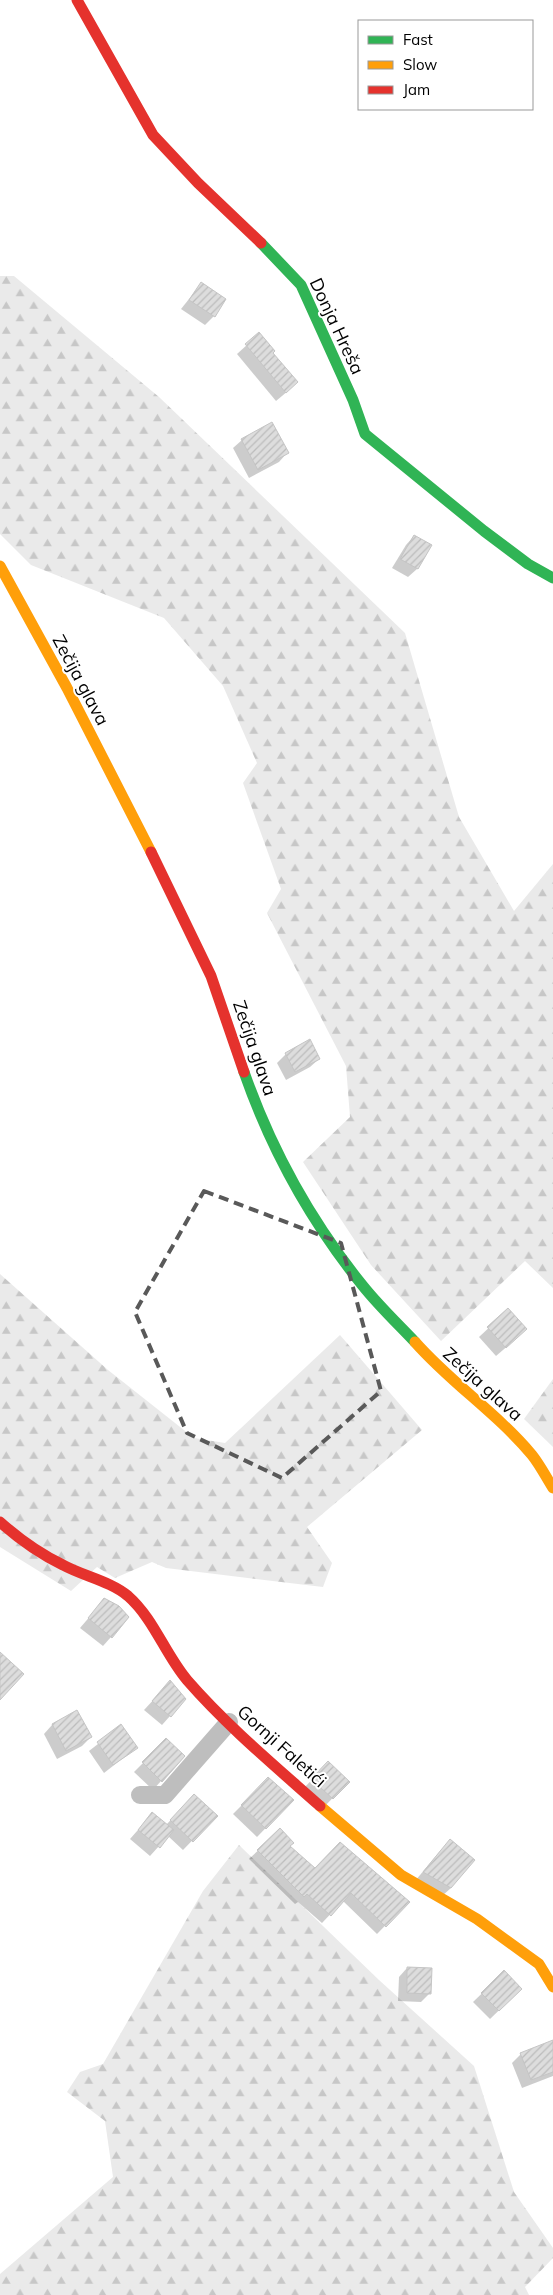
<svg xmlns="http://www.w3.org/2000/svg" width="553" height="2295" font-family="Mulish,sans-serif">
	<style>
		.forest { fill: url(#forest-firs) }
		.shadow { fill: #0003 }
		.building { fill: url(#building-hatch); stroke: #c5c5c5 }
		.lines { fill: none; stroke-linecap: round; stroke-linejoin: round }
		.street { stroke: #bebebe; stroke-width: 18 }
		.fast { stroke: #30b455; stroke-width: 11 }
		.slow { stroke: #ff9f0a; stroke-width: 11 }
		.jam { stroke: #e5322d; stroke-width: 11 }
		.marked { fill: none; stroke: #595959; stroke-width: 4; stroke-dasharray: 10 6; stroke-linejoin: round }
		.labels { text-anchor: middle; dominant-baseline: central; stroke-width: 4; stroke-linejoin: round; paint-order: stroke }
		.street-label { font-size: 18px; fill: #000; stroke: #fff }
	</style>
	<defs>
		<pattern id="forest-firs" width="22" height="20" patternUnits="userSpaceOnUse" patternTransform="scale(1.25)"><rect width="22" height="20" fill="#eaeaea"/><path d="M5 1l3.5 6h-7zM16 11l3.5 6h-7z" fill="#c7c7c7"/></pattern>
		<pattern id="building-hatch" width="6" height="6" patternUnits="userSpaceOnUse" patternTransform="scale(1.25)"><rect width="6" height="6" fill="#ddd"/><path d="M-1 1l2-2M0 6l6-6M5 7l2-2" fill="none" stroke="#bcbcbc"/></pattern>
	</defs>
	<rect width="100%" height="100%" fill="#fff"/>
	<g class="forest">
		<polygon points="0,276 14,276 159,397 405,633 459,817 514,911 553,864 553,1288 525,1261 441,1341 371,1265 303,1162 350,1117 346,1066 267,913 281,889 243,783 257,763 223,686 164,618 31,565 0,534"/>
		<polygon points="0,1274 108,1370 194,1438 225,1443 340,1335 422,1430 307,1527 332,1563 323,1587 166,1568 152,1562 115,1578 97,1567 71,1591 0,1547"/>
		<polygon points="553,1379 553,1447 524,1419"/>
		<polygon points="239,1845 379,1980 474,2066 514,2192 553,2248 553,2258 525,2287 529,2295 0,2295 0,2274 113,2177 105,2121 67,2092 80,2072 103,2064 203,1891"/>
	</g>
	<g class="shadow">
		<polygon points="201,284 214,316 205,325 181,309"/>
		<polygon points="259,334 271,353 288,391 276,401 237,354"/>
		<polygon points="242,440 287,453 279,462 249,478 233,448"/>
		<polygon points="414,536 431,546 417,569 408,577 392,568 406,545"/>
		<polygon points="286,1054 319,1059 310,1067 286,1080 277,1063"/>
		<polygon points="508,1310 517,1338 496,1356 479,1337"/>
		<polygon points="104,1600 111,1637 103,1646 80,1628"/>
		<polygon points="170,1682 170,1716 162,1725 144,1710"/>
		<polygon points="77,1712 91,1737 82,1746 57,1759 44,1734 52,1725"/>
		<polygon points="121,1726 136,1748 104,1773 89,1751"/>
		<polygon points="166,1740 161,1781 153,1790 134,1772"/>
		<polygon points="328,1763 348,1782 324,1807 303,1789"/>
		<polygon points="268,1779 292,1801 257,1837 233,1814"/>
		<polygon points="186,1804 216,1816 183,1850 168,1836 150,1856 130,1839 152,1814 166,1825"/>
		<polygon points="280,1830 289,1846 315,1870 408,1902 377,1934 343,1901 322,1923 298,1902 295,1904 249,1859"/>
		<polygon points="441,1850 451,1888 442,1896 415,1881"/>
		<polygon points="407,1968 430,1993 421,2002 398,2001 399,1977"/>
		<polygon points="504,1972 521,1989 490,2019 473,2002"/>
		<polygon points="553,2042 553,2076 522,2088 512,2063 521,2054"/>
	</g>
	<g class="building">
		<polygon points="201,282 226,299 215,317 189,300"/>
		<polygon points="259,332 275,351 273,353 298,382 286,393 245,344"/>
		<polygon points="272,422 289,453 258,470 241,439"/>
		<polygon points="414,535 432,545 418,569 400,559"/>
		<polygon points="310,1039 320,1059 295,1072 285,1053"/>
		<polygon points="508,1308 527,1329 506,1348 487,1327"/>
		<polygon points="104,1598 119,1606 129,1617 112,1638 88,1618"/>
		<polygon points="0,1652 24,1674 0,1700"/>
		<polygon points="170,1680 186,1699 171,1717 152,1701"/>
		<polygon points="77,1710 92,1737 66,1751 52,1724"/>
		<polygon points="121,1724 138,1748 113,1765 97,1742"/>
		<polygon points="166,1738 185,1756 162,1782 142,1762"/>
		<polygon points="328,1761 350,1782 333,1799 311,1779"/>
		<polygon points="268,1777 294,1800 266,1829 241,1805"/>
		<polygon points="194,1794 218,1816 193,1842 170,1820"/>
		<polygon points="152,1812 174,1830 160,1848 138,1830"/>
		<polygon points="280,1828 294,1843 290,1846 315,1868 340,1842 410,1902 386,1927 351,1893 331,1916 307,1894 304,1897 257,1850"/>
		<polygon points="450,1839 475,1860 451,1888 423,1872"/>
		<polygon points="407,1967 432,1968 431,1994 407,1993"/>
		<polygon points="504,1970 522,1989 499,2011 481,1993"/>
		<polygon points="553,2040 553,2072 531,2080 520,2053"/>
	</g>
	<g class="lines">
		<polyline class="street" points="140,1795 165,1795 229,1722"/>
		<g class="fast">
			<polyline points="261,243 301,285 353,400 365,434 484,531 528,564 553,578"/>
			<path d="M244 1072C271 1149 312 1223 363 1286 379 1306 398 1324 415 1342"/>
		</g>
		<g class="slow">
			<polyline points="0,566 67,688 151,852"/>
			<path d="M415 1342C451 1383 497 1413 532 1455 540 1465 546 1477 553 1488"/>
			<polyline points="320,1806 401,1875 477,1919 539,1964 553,1987"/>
		</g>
		<g class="jam">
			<polyline points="77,0 153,135 198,183 261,243"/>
			<polyline points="151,852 211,976 244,1072"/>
			<path d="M0 1522C19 1539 40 1554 63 1565 83 1576 110 1581 128 1596 154 1619 165 1654 187 1680 227 1726 275 1766 320 1806"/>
		</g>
	</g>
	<path class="marked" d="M204 1191 341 1243 381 1391 282 1478 187 1433 135 1312Z"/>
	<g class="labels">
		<g class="street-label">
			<text transform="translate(337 326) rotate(65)">Donja Hreša</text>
			<text transform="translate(81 680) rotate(62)">Zečija glava</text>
			<text transform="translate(255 1048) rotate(71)">Zečija glava</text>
			<text transform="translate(483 1384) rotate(42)">Zečija glava</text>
			<text transform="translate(282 1746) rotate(42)">Gornji Faletići</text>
		</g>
	</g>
	<rect x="358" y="20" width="175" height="90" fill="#ffffff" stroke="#999999"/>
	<rect x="368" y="36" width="25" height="8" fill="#30b455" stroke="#999999"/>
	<text x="403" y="45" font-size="15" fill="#000000">Fast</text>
	<rect x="368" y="61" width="25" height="8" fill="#ff9f0a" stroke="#999999"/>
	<text x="403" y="70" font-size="15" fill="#000000">Slow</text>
	<rect x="368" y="86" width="25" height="8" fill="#e5322d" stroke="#999999"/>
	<text x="403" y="95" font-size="15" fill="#000000">Jam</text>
</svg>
